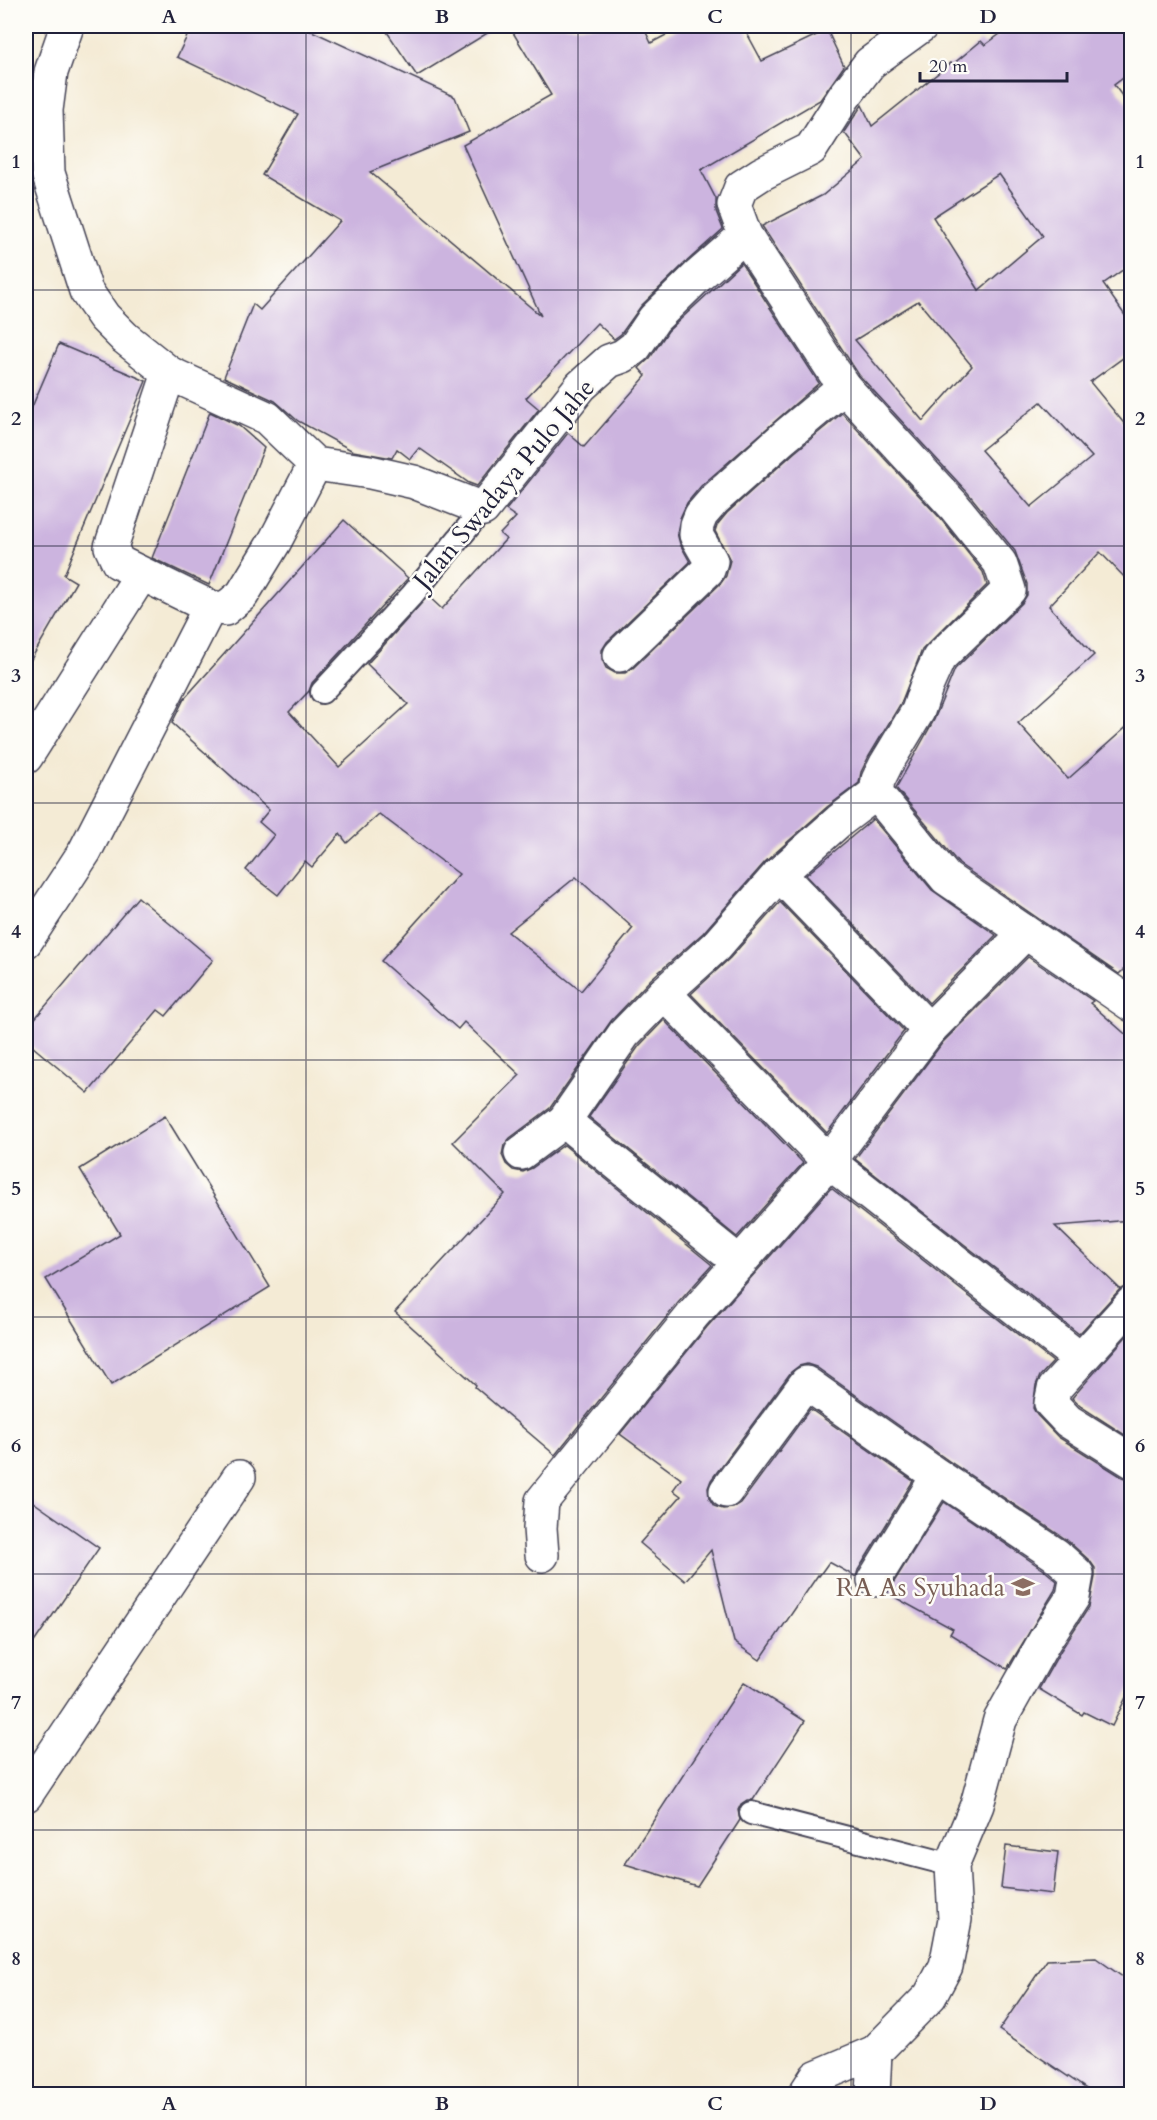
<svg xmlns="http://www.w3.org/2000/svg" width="1157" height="2120" font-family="Cardo,serif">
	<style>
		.building { fill: #ccb4df; fill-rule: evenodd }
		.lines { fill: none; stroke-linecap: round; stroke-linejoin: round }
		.service-casing { stroke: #424052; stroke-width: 26 }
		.minor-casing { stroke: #424052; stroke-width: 36 }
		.service { stroke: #fff; stroke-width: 22 }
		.minor { stroke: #fff; stroke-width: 33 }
		.grid { fill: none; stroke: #22223b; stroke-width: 1.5; stroke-opacity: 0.55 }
		.labels { text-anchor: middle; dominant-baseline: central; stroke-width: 5; stroke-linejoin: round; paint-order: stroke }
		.street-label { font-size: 26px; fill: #22223b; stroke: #fdfcf7 }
		.education-label { font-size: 26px; fill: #785e54; stroke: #fdfcf7; text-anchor: end }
		.neatline { fill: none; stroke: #22223b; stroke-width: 2 }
		.grid-label { font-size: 20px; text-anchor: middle; font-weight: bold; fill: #22223b }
	</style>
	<rect width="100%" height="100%" fill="#fdfcf7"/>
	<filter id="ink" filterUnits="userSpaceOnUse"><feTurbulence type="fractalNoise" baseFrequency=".0167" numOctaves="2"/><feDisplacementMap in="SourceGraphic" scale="12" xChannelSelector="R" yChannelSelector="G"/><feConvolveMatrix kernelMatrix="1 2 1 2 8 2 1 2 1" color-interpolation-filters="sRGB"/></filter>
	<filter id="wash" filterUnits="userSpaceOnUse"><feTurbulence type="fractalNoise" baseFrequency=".008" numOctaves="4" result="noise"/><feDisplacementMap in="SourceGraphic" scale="24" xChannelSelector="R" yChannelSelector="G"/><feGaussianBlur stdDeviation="1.35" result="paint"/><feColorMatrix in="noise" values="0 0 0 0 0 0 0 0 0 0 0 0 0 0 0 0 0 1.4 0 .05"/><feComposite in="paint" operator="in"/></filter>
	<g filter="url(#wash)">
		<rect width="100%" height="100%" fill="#f4ebd5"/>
		<g id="blocks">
			<g class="building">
				<polygon points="192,26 301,26 455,97 469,132 370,172 541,316 463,145 551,95 509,26 643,26 651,43 683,26 743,26 762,61 827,30 844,66 820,100 701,170 716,199 716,211 723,229 684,264 641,306 621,334 614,339 597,323 526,398 539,409 477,486 469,483 419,448 410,459 397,449 392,458 353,451 298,421 275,401 224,377 253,304 260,310 340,221 262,175 298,114 177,57"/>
				<polygon points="383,26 499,26 417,76"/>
				<path d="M1011 26H1131V72L1114 85 1131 108V264L1103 284 1131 324V352L1090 382 1127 427 1131 424V584L1100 552 1049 606 1094 655 1018 723 1068 779 1131 723V962L1119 974 959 864 896 788 934 720 955 669 1022 603 1027 595V584L1015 551 968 493 859 375 762 226 823 195 865 160 844 132 862 105 872 126 951 63 953 64 981 41 985 45ZM999 174 1043 236 979 290 933 217ZM918 301 972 366 923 421 855 340ZM1041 402 1092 457 1031 507 981 450Z"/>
				<path d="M741 263 819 383 701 486 687 503 680 518 677 533 680 544 690 562 607 642 602 650V659L606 668 615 673H625L633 668 721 583 726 576 730 560 715 531 717 525 727 513 795 452 842 413 940 518 983 572 987 585 922 650 901 703 869 756 861 772 859 783 827 807 765 862 703 933 651 979 611 1021 550 1108 510 1138 504 1145 502 1155 506 1164 513 1170 523 1172 532 1168 564 1145 712 1265 678 1303 555 1455 475 1387 476 1385 395 1312 505 1194 453 1142 520 1075 464 1022 458 1029 381 961 459 874 379 814 347 843 340 834 312 867 305 861 278 895 246 870 274 835 259 822 269 810 172 723 184 699 344 520 408 578 312 683 309 691 289 712 339 767 408 704 367 664 428 596 442 609 506 539 500 534 516 517 506 510 568 433 584 447 646 376 639 368 650 358 668 331ZM576 877 633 928 581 991 508 932Z"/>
				<polygon points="59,344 146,381 64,575 76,582 26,668 26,421"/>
				<polygon points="210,412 239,426 264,448 209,585 152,558"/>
				<polygon points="873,819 932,890 996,935 929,1003 806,875"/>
				<polygon points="138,897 213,960 166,1016 158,1010 88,1093 26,1041 26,1029"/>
				<polygon points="780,902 904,1031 827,1133 691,994 730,958"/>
				<polygon points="1028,957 1093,1001 1090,1003 1131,1039 1131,1220 1055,1226 1120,1289 1079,1334 855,1159 943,1042"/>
				<polygon points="664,1020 803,1163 737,1237 589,1117 639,1046"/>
				<polygon points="165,1116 270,1287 111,1385 46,1279 120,1234 80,1169"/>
				<polygon points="831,1188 1053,1362 1040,1376 1036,1385 1033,1408 1037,1415 1058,1437 1122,1477 1131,1480 1131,1687 1112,1726 1084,1712 1082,1715 1039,1689 1061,1650 1089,1607 1095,1577 1095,1568 1090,1561 1067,1540 949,1461 816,1367 807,1364 799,1366 791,1372 711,1480 708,1488 709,1498 714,1506 723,1509 733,1508 741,1503 810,1409 913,1481 858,1570 856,1577 829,1562 819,1576 818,1575 760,1660 734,1642 711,1550 685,1581 640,1543 681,1496 673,1490 681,1479 620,1434 707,1327"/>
				<polygon points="1131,1331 1131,1439 1080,1406 1072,1398"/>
				<polygon points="26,1497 99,1548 26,1654"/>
				<polygon points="944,1502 1044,1570 1057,1581 1055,1590 1007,1669 950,1634 953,1629 887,1593"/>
				<polygon points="744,1682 805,1721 753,1800 747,1800 741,1804 738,1810 740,1820 697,1886 625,1864"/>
				<polygon points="1006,1846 1058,1852 1053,1894 1001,1888"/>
				<polygon points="1096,1958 1131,1983 1131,2094 1094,2094 999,2030 1047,1960"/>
			</g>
		</g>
	</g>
	<g filter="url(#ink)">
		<use href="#blocks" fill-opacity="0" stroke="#424052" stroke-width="1.5"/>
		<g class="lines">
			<g class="service-casing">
				<g id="service">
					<polyline points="322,692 412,595 483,509"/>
					<polyline points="751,1813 952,1865"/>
				</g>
			</g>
			<g class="minor-casing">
				<g id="minor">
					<polyline points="67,26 51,72 46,110 48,173 86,291 104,317 125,338 169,373 267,418 315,464 370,472 414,482 483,509 581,386 609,361 623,356 635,347 654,319 697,277 745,235"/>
					<polyline points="169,373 111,547 118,562 210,607 225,609 242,595 275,541 315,464"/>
					<polyline points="620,655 708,570 711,561 696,535 697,525 701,515 714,500 783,438 844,387"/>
					<polyline points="26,757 141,575"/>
					<polyline points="876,793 946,878 1132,1005"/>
					<polyline points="779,874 929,1030"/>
					<polyline points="26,941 85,851 210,607"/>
					<polyline points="664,993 829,1162 1080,1359"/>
					<polyline points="564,1121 740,1263"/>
					<polyline points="521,1153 564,1121 624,1034 664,993 716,946 779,874 839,821 876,793 878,780 886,764 918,711 926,687 939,658 1009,590 1000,563 954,506 844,387 745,235 734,205 741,187 761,174 811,149 844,97 870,63 921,26"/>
					<polyline points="1132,1303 1054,1389 1051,1403 1068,1421 1132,1461"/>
					<polyline points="726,1491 806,1383 938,1476 1056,1555 1077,1574 1073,1597 1045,1640 1000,1720 977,1805 952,1865 955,1919 946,1966 930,1996 875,2052 816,2077 805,2094"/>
					<polyline points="542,1555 540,1528 542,1501 693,1315 829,1162 929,1030 1025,933"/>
					<polyline points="874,1580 938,1476"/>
					<polyline points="26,1795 239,1477"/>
					<polyline points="873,2094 875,2052"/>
				</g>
			</g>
			<use href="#service" class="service"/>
			<use href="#minor" class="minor"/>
		</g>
	</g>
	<path class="grid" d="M306 26V2094M578 26V2094M851 26V2094M26 290H1132M26 546H1132M26 803H1132M26 1060H1132M26 1317H1132M26 1574H1132M26 1830H1132"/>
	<defs>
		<g id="school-bare" transform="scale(1.8)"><path d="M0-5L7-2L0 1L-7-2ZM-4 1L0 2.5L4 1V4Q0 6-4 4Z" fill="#8d6e63" stroke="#fdfcf7" stroke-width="2.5" paint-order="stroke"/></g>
	</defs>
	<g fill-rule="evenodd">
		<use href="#school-bare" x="1023" y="1587"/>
	</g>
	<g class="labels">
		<g class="street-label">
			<text transform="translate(504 484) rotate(-50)">Jalan Swadaya Pulo Jahe</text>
		</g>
		<g class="education-label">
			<text x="1005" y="1587">RA As Syuhada</text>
		</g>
	</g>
	<rect width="1157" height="2120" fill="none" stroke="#fdfcf7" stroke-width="66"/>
	<path d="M920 72v9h147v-9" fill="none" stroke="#22223b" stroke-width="3"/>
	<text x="929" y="72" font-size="18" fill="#22223b" stroke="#fdfcf7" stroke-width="4.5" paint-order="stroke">20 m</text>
	<rect x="33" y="33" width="1091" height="2054" class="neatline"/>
	<g class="grid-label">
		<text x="169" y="23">A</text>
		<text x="442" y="23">B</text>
		<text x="715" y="23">C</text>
		<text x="988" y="23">D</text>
		<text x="16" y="168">1</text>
		<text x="1140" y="168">1</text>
		<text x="16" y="425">2</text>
		<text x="1140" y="425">2</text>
		<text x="16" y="682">3</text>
		<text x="1140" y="682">3</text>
		<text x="16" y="938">4</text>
		<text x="1140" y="938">4</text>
		<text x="16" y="1195">5</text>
		<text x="1140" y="1195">5</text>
		<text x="16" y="1452">6</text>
		<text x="1140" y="1452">6</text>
		<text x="16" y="1709">7</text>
		<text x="1140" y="1709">7</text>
		<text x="16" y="1965">8</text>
		<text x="1140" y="1965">8</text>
		<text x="169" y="2110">A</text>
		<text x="442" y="2110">B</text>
		<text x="715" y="2110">C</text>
		<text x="988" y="2110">D</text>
	</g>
</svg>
